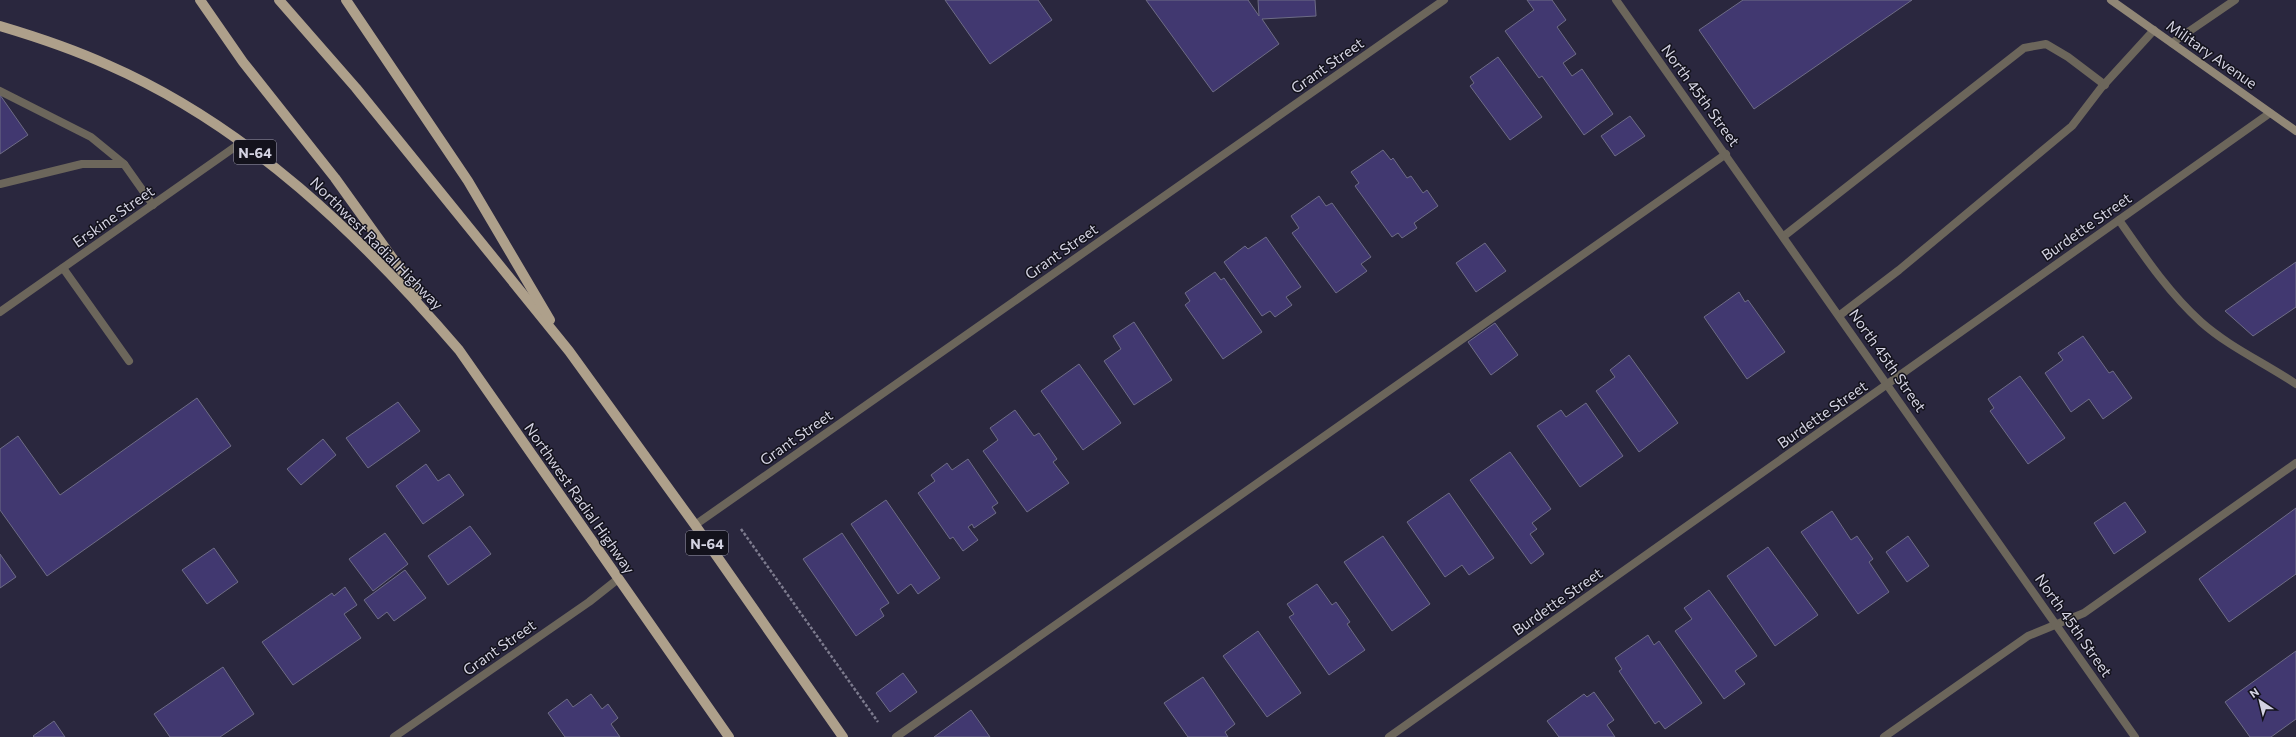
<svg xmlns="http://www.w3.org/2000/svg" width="2296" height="737" font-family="Commissioner,sans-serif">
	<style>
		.building { fill: #413870; stroke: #6e6c86 }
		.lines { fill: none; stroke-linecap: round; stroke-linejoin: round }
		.path { stroke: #7d7b8e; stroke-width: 2.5; stroke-dasharray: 3 2; stroke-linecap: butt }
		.lane { stroke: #6c665b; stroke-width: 8 }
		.street { stroke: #6c665b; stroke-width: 8 }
		.secondary { stroke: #918776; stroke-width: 8 }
		.primary { stroke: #aea08b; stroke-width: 10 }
		.labels { text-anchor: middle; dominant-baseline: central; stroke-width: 3; stroke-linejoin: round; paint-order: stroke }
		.shield { fill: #13121c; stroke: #9a99a7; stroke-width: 1 }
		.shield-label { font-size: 14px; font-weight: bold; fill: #d4d3e2 }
		.street-label { font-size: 15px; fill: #d4d3e2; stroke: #13121c }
	</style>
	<rect width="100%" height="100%" fill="#2a273e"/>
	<g class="building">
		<polygon points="945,0 1038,0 1052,20 990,64"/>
		<polygon points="1146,0 1248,0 1259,16 1258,0 1315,0 1316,16 1262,19 1279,44 1213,92"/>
		<polygon points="1527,0 1552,0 1566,20 1557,27 1576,54 1563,63 1572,76 1582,69 1613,114 1584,135 1542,76 1539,78 1505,31 1534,10"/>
		<polygon points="1743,0 1912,0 1754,109 1699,30"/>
		<polygon points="1498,57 1542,117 1510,140 1470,86 1474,83 1470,77"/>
		<polygon points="0,95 28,135 0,154"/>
		<polygon points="1630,116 1645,136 1615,156 1601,136"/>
		<polygon points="1383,150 1391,160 1393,158 1407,178 1411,176 1423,193 1427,190 1438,206 1414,223 1417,228 1402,238 1398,233 1392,237 1355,186 1359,183 1351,172"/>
		<polygon points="1319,196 1326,206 1332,203 1371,257 1361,264 1367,271 1336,293 1292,233 1299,228 1291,216"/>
		<polygon points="1266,237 1301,287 1286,297 1292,305 1275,317 1270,311 1262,316 1224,262 1245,246 1248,249"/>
		<polygon points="1485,243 1506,271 1476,292 1456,263"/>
		<polygon points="2296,262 2296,307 2253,336 2225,311"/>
		<polygon points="1215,272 1221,280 1224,278 1262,332 1223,359 1185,305 1190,301 1185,293"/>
		<polygon points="1739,292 1745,302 1748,300 1785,352 1747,379 1704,317"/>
		<polygon points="1134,322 1172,380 1134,405 1104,361 1121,349 1113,336"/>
		<polygon points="1495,323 1518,355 1491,375 1468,342"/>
		<polygon points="2083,336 2109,373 2113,371 2132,398 2103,419 2089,399 2071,412 2045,373 2063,360 2058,353"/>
		<polygon points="1629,355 1678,423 1639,452 1596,391 1615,377 1610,370"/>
		<polygon points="1079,364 1121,423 1083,450 1041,391"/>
		<polygon points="2020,376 2065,438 2028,464 1990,411 1994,408 1988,399"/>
		<polygon points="197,398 231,446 47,576 0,510 0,449 18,436 60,495"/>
		<polygon points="398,402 420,431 368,468 346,438"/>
		<polygon points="1586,403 1623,456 1580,487 1537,426 1561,410 1566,417"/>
		<polygon points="1015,410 1034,436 1039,433 1057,459 1053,462 1069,483 1027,512 983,451 998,440 990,428"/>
		<polygon points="323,439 336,455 301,485 287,469"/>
		<polygon points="1510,452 1551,509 1532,523 1537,529 1530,534 1544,554 1531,564 1470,480"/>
		<polygon points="968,459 998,503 992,507 996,513 974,528 972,524 968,527 978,540 963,551 953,537 950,539 918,493 935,481 931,475 947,463 952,470"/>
		<polygon points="426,464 438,481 449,474 464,495 423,524 396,486"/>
		<polygon points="1449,493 1494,558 1469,575 1462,565 1445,577 1407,522"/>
		<polygon points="886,500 940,578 918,594 911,584 898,594 851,524"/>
		<polygon points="2125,502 2146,532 2114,554 2094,523"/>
		<polygon points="2296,508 2296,574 2229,622 2199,579"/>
		<polygon points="1832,511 1851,540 1857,536 1873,559 1869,562 1889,592 1858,614 1801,532"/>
		<polygon points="470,526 491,554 448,585 428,556"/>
		<polygon points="385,533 408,564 373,591 349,559"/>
		<polygon points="842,533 889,603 880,609 884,616 856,636 803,559"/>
		<polygon points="1383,536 1430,604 1392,631 1344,562"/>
		<polygon points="1908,536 1929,566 1907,582 1886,552"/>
		<polygon points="1768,547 1818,615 1775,646 1727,576"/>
		<polygon points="214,548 238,582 207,604 182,570"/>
		<polygon points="0,554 16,577 0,588"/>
		<polygon points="405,570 426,598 394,621 387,612 378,619 364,600"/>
		<polygon points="1317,584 1332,605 1336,602 1350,622 1347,624 1365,650 1329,675 1289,617 1294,614 1287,604"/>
		<polygon points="345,587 357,605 344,614 361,638 293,685 262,642 332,593 334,596"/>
		<polygon points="1709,590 1757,656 1735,671 1745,684 1724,699 1675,631 1692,619 1684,608"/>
		<polygon points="1258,631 1301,693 1267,717 1223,656"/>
		<polygon points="1648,635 1654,645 1659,641 1702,703 1665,729 1659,721 1655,724 1619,671 1622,669 1615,658"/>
		<polygon points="2296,651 2296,719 2271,737 2250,737 2225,702"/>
		<polygon points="223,667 254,714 220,737 170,737 154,714"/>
		<polygon points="903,673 917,692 890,712 876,693"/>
		<polygon points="1203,677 1235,724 1225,732 1228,737 1188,737 1164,703"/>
		<polygon points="1594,692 1614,720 1607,725 1615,737 1559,737 1547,721 1584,694 1587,697"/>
		<polygon points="591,694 602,709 608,704 618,718 611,724 620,737 565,737 548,713 567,699 573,707"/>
		<polygon points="971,710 990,737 934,737"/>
		<polygon points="54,721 65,737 34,737 33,736"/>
	</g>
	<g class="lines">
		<polyline class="path" points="741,529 878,722"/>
		<g class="lane">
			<polyline points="0,91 91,137 124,164"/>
			<polyline points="0,184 82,164 124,164 153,205"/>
			<path d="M2119 220C2144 256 2168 292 2201 322 2229 347 2265 363 2296 384"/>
			<polyline points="1784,236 2024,48 2046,44 2068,57 2105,85"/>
			<polyline points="63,268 129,361"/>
			<polyline points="1840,315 1899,270 2072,126 2101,88 2154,30"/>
			<polyline points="896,737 1726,154"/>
			<polyline points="1884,737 2028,636 2084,613 2296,463"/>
		</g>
		<g class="street">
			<polyline points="1616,0 2135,737"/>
			<polyline points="2172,43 2235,0"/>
			<polyline points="0,312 242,142"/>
			<polyline points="695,525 1444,0"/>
			<polyline points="394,737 589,602 618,579"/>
			<polyline points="1389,737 2270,113"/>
		</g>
		<polyline class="secondary" points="2111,0 2296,131"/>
		<g class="primary">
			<polyline points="200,0 243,62 335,178 419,295"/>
			<polyline points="279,0 356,88 569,351 695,525 843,737"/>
			<polyline points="346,0 468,181 550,320"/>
			<path d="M0 26C37 37 73 49 108 65 248 126 361 236 459 350L729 737"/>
		</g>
	</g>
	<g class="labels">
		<g class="shield">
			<rect x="234" y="140" width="42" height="24" rx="3"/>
			<rect x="686" y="531" width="42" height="24" rx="3"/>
		</g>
		<g class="shield-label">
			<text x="255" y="152">N-64</text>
			<text x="707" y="543">N-64</text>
		</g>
		<g class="street-label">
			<text transform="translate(2212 54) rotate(35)">Military Avenue</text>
			<text transform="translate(1327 65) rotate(-35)">Grant Street</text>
			<text transform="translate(1701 95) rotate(54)">North 45th Street</text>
			<text transform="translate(113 216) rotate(-35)">Erskine Street</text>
			<text transform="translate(2086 226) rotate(-35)">Burdette Street</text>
			<text transform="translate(377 243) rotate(45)">Northwest Radial Highway</text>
			<text transform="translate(1061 251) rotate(-35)">Grant Street</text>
			<text transform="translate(1888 360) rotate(55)">North 45th Street</text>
			<text transform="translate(1822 414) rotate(-35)">Burdette Street</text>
			<text transform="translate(796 437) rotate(-35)">Grant Street</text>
			<text transform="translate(580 498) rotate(55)">Northwest Radial Highway</text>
			<text transform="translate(1557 601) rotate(-35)">Burdette Street</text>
			<text transform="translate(2074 625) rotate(55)">North 45th Street</text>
			<text transform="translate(499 647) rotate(-35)">Grant Street</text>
		</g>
	</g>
	<g transform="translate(2260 701) rotate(325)" stroke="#13121c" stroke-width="3" paint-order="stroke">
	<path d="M0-3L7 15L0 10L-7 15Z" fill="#d4d3e2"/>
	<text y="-6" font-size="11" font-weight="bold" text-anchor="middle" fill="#d4d3e2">N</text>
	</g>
</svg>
